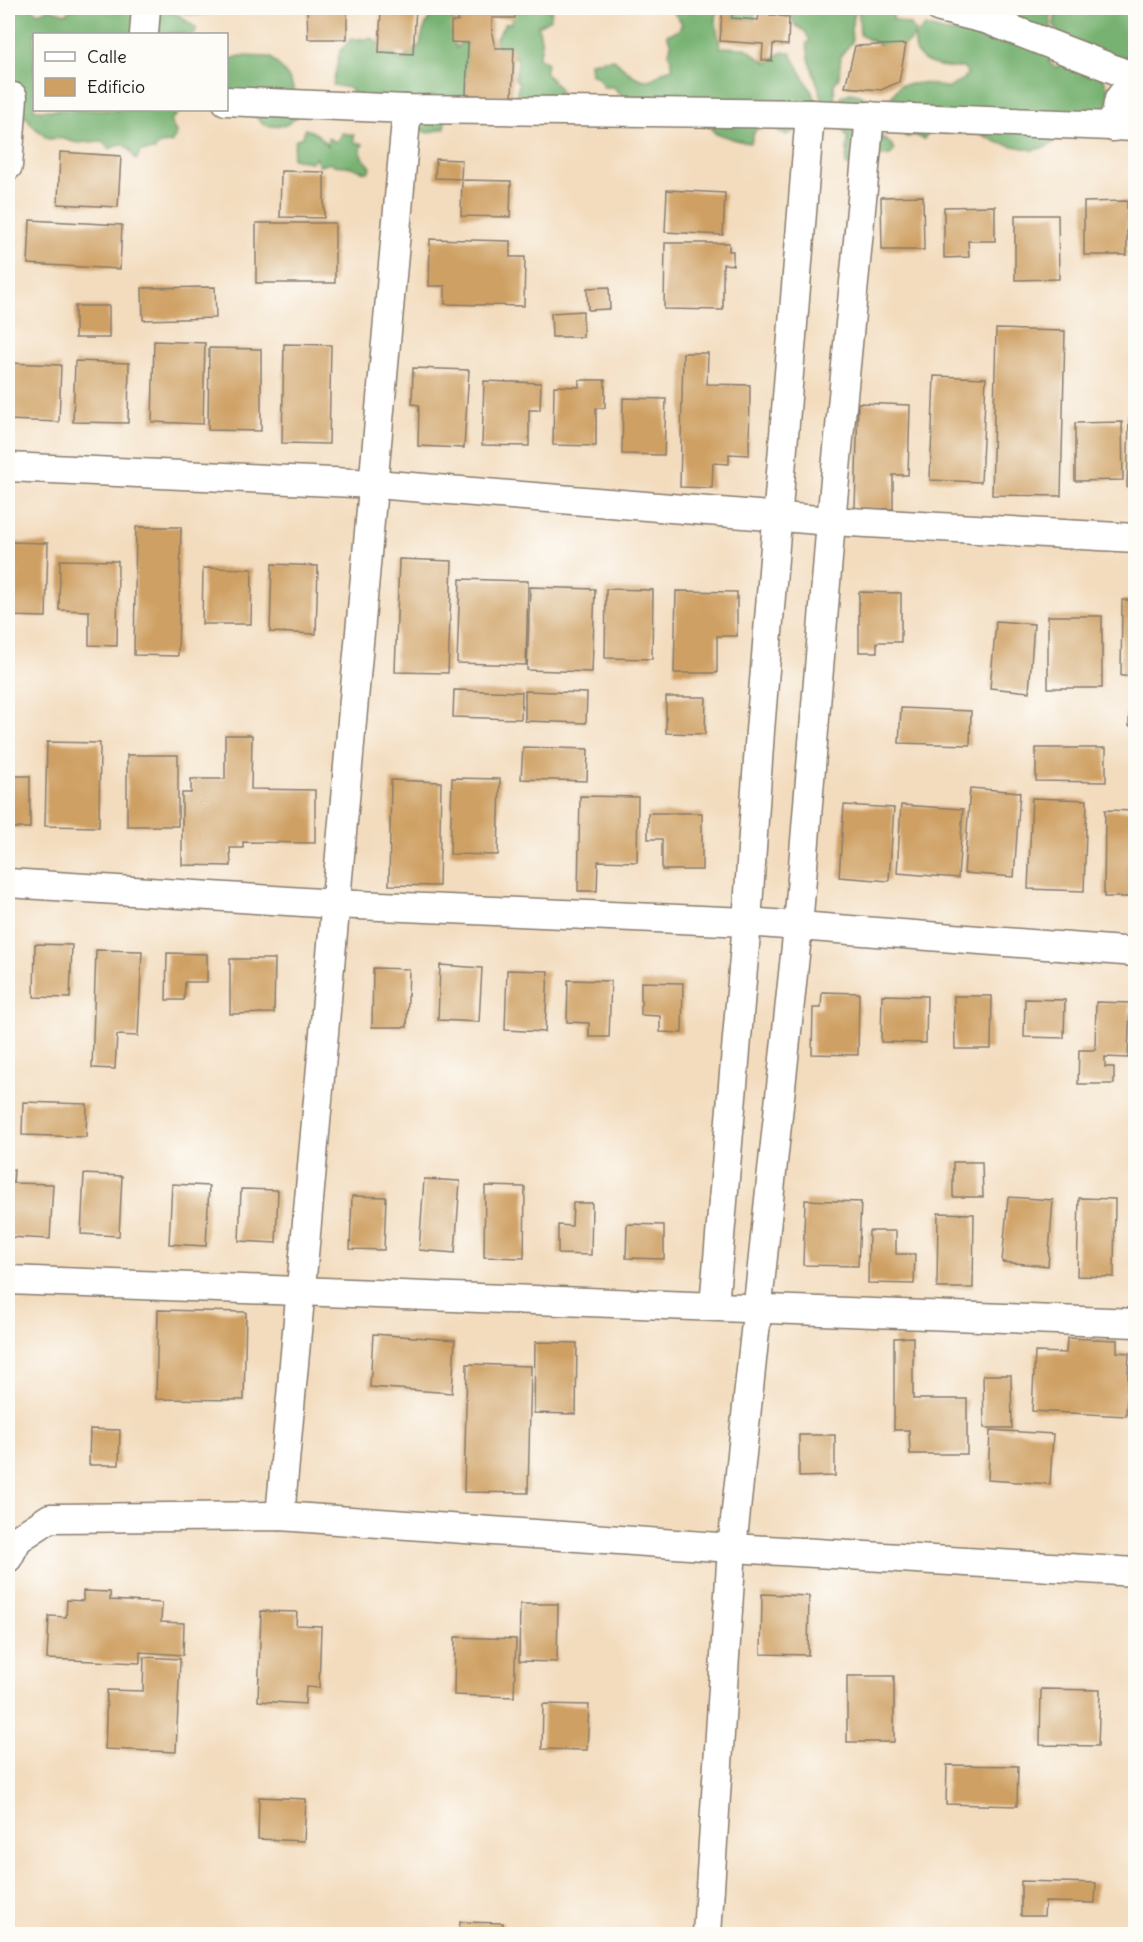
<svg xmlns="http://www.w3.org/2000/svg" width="1143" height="1942" font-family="Delius,sans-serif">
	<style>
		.forest { fill: #78b272; stroke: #4a6747; stroke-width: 1.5 }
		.building { fill: #cfa064 }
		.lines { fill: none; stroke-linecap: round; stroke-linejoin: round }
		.street-casing { stroke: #887c6d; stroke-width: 31 }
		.street { stroke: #fff; stroke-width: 28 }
	</style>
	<rect width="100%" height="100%" fill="#fdfcf7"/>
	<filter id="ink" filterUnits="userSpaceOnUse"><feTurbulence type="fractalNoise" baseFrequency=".0167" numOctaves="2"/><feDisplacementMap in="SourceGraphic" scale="12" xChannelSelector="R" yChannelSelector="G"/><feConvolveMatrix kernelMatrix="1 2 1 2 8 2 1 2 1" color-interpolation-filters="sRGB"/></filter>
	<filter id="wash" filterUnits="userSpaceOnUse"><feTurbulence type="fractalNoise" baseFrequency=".008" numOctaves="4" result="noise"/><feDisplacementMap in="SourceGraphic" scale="24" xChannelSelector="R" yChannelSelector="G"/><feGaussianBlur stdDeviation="1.35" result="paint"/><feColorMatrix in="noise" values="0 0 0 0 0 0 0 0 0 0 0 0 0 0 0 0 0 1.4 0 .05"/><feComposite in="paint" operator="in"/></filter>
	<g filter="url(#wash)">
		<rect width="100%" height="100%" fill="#f3dcbe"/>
		<g class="forest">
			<polygon points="8,8 32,8 38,13 49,9 66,14 72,8 153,8 168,10 180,16 196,28 195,34 34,34 34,110 181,110 170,121 177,134 171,143 159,144 155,150 141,151 136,160 130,150 122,144 109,149 101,141 77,143 60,138 48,139 32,125 27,117 8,121"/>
			<path d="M177 8H215C205 17 187 17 177 8Z"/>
			<path d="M438 8H461L454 13 455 17 451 34 456 48 462 42 474 46 477 104 445 115V128L428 133 359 102 349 88 333 85 340 51 351 39H367L372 38 378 44 385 43 390 47 395 56 403 60 408 53 420 45C422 31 427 17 439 9Z"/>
			<path d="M514 8H544L552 10 550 19 538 26C541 38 544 46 538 57L547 63 545 73 560 89V93L568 98 516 100V95L519 83 515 80 518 60 513 55 498 52 496 38 506 23H511L512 12Z"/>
			<path d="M674 8H755V20L732 18V16L727 11 717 13C714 24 719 36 720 47L746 48 762 60 769 63C776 55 780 51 790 52L817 102 796 131 786 135 778 131 780 115 762 127 755 130 751 143C738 142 728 136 716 134L710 126 623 98 614 87H604L597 76 591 75 590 62 614 59C623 67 638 84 651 79 660 76 659 71 673 68L669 53 671 44 667 35 679 30 682 23 674 13Z"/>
			<path d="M774 8H835L837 13 844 12 850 8H886L893 14V19L910 25 916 32 909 42 890 50 860 35 859 14 856 8 851 28 852 42 841 55 839 78 834 84 835 105 823 106C822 89 812 75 809 58 808 52 809 50 806 44L810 41 805 31 795 25 792 17 778 13Z"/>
			<path d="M970 8H1050L1051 30 1058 52 1049 62 1055 67 1066 63 1100 72 1108 88 1107 117 1061 135 1052 144 1046 147 1033 150 999 143 981 134 928 132 924 139 914 135 907 137C895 128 892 115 889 101L900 85 923 83 949 88 962 80 968 74 964 68C949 68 926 67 917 53 915 49 915 42 914 38L925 26 945 32H964L979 38 982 25Z"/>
			<polygon points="1056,8 1135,8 1135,58 1123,57 1119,62 1060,39 1054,25"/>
			<path d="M240 56 270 57C294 79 293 85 299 115L286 125 270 126 264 125 251 112 227 104 226 58 231 59Z"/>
			<path d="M850 93C874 95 874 114 877 133L891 144 895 150 890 155 882 156 854 168 846 164 848 138C839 126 837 112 841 97Z"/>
			<path d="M305 129C317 133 321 136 328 146V138L336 142 342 133 354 135V142L363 144 360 150 362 157 371 167 368 172C360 172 355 167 347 166 340 165 337 167 330 163L319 166 316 158 310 162 292 158 296 139 303 137Z"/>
		</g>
		<g id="blocks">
			<g class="building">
				<polygon points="307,8 347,8 347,39 308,39"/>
				<polygon points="381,8 416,8 413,54 379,52"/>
				<polygon points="474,8 515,8 515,18 492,18 492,34 495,48 514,48 512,97 466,95 468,43 451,42 451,22 458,21 458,12 474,12"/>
				<polygon points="760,8 770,8 770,15 789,17 788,45 773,44 772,61 762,60 763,44 720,41 722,12 732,13 732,18 758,20"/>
				<polygon points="906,44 899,82 881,90 845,87 855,46"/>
				<polygon points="60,152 121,156 118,207 58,204"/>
				<polygon points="436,159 462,160 461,179 435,178"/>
				<polygon points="281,171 324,172 324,218 280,217"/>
				<polygon points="462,180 511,181 510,217 461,216"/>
				<polygon points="667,190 725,193 723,235 665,232"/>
				<polygon points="923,196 924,250 882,250 881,197"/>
				<polygon points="1127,201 1127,255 1084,255 1084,202"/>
				<polygon points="995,206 995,241 968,241 969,257 944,258 944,207"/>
				<polygon points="1015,215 1058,215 1059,279 1015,280"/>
				<polygon points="30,220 122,225 120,269 28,264"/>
				<rect x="256" y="223" width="79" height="60"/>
				<polygon points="430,239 510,241 510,257 525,257 524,306 445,304 445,286 429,286"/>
				<polygon points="665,243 729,243 729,251 733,251 733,265 723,264 723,310 664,309"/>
				<polygon points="215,287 216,318 143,320 142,288"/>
				<polygon points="609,287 610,309 588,310 587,288"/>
				<rect x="75" y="306" width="34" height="32"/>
				<polygon points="583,311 583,337 552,337 551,313"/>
				<polygon points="996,329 1065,331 1061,496 992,495"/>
				<polygon points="154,341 205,343 203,424 152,422"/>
				<polygon points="284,344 331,345 329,444 282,443"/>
				<polygon points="209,348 261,349 261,431 208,430"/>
				<polygon points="683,353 708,353 707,384 750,385 749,455 729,454 729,464 713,463 712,488 680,487"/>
				<polygon points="75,361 129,363 128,423 73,422"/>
				<polygon points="8,363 61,365 59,422 8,420"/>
				<polygon points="413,368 469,370 464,448 418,446 419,405 412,404"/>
				<polygon points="934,376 986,378 981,482 930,480"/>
				<polygon points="579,380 605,380 605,408 596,408 596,446 553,445 554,386 579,387"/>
				<polygon points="484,381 541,383 540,410 529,410 529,446 482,445"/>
				<polygon points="623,398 666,399 664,455 622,454"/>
				<polygon points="858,403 910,405 908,475 893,475 893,509 855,508"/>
				<polygon points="1129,419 1136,420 1136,488 1127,487"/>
				<polygon points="1122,422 1123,480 1075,481 1075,423"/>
				<polygon points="136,527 181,527 178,656 134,655"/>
				<polygon points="8,542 48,543 46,617 8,616"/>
				<polygon points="399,559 452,561 448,673 395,672"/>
				<polygon points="60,560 118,561 117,646 89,645 89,611 59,610"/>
				<polygon points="272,564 318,566 316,634 270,632"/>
				<polygon points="203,568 252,569 251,624 202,624"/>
				<polygon points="460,579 528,581 526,665 457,663"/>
				<polygon points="530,587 595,589 592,672 527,670"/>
				<polygon points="606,589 653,590 652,659 605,658"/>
				<polygon points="676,591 737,592 737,636 717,636 717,673 674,673"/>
				<polygon points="859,592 901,593 901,642 877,642 877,652 859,652"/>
				<polygon points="1122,600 1136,600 1136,676 1121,676"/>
				<rect x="1048" y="616" width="54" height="72"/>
				<polygon points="996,621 1034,624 1029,692 990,688"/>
				<polygon points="1130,687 1136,687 1136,726 1129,726"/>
				<polygon points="454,690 522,692 521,719 453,717"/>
				<polygon points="525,691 587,693 586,723 525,721"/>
				<polygon points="666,697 706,697 705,734 666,733"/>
				<polygon points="901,708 971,711 970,745 899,743"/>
				<polygon points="225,735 252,735 251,789 315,790 315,843 243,842 243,848 230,848 231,866 182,865 182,793 191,793 191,779 225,779"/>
				<polygon points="47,742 100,743 99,827 45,826"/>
				<polygon points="523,747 588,749 587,781 521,779"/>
				<polygon points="1036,748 1106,748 1106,782 1036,781"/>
				<rect x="127" y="755" width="51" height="71"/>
				<rect x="8" y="776" width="22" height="52"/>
				<polygon points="452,778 500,779 498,855 450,854"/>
				<polygon points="391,780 441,782 439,886 389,885"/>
				<polygon points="970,788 1020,792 1014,877 964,873"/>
				<polygon points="580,796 638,797 637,862 598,861 597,891 578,891"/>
				<polygon points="1032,798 1087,800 1084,891 1028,889"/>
				<polygon points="844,805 894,808 889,881 839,877"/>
				<polygon points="901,805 963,809 958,878 897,873"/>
				<polygon points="1105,810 1136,811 1136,897 1104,897"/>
				<polygon points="648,813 702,813 702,870 662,870 662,839 648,839"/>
				<polygon points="35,944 72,945 70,998 34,997"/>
				<polygon points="96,950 142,951 138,1036 117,1035 115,1069 92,1068"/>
				<polygon points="167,953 207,954 207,982 185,982 184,1000 166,1000"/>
				<polygon points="230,959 275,959 274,1013 230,1014"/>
				<polygon points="440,965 482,968 479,1022 438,1020"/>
				<polygon points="373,968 409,969 407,1027 372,1027"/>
				<polygon points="507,970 548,971 545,1032 505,1030"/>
				<polygon points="568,980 611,981 609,1037 589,1037 589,1023 567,1022"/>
				<polygon points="641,982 683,983 682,1033 660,1032 660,1016 641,1015"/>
				<polygon points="822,992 859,993 858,1055 812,1054 813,1008 821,1008"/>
				<polygon points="882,995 927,996 926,1043 881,1042"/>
				<polygon points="954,996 992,996 991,1049 955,1049"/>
				<polygon points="1025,999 1065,1000 1064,1038 1024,1037"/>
				<polygon points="1096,1002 1130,1003 1128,1058 1105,1057 1105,1067 1114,1067 1114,1084 1078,1084 1079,1050 1095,1050"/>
				<polygon points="23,1102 87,1104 86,1137 22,1135"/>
				<polygon points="953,1162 982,1162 983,1197 953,1197"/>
				<polygon points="8,1170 14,1170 13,1183 53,1184 50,1239 8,1237"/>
				<polygon points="84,1174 122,1176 119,1236 81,1234"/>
				<polygon points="424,1179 460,1181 455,1253 419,1250"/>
				<polygon points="172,1184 209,1186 206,1246 169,1244"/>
				<polygon points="485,1186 525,1187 524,1258 484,1257"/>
				<polygon points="241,1189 278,1190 276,1243 239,1241"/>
				<polygon points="352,1196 386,1197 384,1250 350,1249"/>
				<polygon points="1008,1197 1053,1200 1048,1266 1002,1262"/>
				<polygon points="1079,1198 1115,1199 1114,1277 1077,1276"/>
				<polygon points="805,1200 861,1202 858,1266 803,1265"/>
				<polygon points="573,1203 592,1203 591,1255 558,1254 558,1225 572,1226"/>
				<polygon points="938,1213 974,1214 973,1288 937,1288"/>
				<polygon points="627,1224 664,1225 664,1259 626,1258"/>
				<polygon points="869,1231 896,1231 896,1254 915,1254 914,1284 868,1283"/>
				<polygon points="158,1310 246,1312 244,1400 156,1399"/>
				<polygon points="373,1334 455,1340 452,1393 370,1387"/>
				<polygon points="913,1337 913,1399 967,1399 967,1454 910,1454 909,1430 894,1430 894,1338"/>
				<polygon points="1067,1338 1117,1340 1117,1352 1129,1353 1126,1416 1032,1411 1035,1352 1066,1353"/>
				<polygon points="535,1342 577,1343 576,1414 534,1413"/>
				<polygon points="467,1364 531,1366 528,1493 464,1492"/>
				<polygon points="983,1375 1011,1375 1012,1428 984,1428"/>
				<polygon points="90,1429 120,1430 119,1465 89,1465"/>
				<polygon points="990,1430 1053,1434 1050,1484 988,1480"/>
				<polygon points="799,1435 835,1435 835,1476 799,1477"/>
				<polygon points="83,1591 110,1592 110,1600 162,1603 161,1622 184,1623 183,1655 140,1652 140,1663 47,1659 49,1616 66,1617 67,1600 83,1601"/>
				<polygon points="762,1594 809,1596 808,1655 761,1654"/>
				<polygon points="520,1604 558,1604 557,1662 519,1661"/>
				<polygon points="261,1611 297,1612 296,1625 321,1626 319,1688 306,1687 305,1704 258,1701"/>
				<polygon points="455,1637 516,1639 514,1697 454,1695"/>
				<polygon points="144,1657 180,1659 176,1752 105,1749 107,1690 143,1691"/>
				<rect x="847" y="1676" width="47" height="66"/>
				<polygon points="1041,1689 1100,1690 1098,1746 1040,1745"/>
				<polygon points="543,1704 589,1705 587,1750 542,1749"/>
				<polygon points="947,1765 1018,1766 1017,1806 946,1804"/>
				<polygon points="259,1797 306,1799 304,1841 258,1839"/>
				<polygon points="1021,1881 1096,1883 1095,1903 1045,1902 1044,1916 1021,1916"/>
				<polygon points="460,1922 503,1923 503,1934 459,1934"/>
			</g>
		</g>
	</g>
	<g filter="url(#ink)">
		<use href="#blocks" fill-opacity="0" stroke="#887c6d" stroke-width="1.5"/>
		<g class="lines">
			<g class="street-casing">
				<g id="street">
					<polyline points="940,8 988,20 1134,77"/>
					<polyline points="144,34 146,8"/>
					<polyline points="226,101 407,109 810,114 1136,127"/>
					<polyline points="1113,127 1119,99 1136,76"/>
					<polyline points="8,166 13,97"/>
					<polyline points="8,467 375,484 831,521 1136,538"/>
					<polyline points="8,883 335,904 747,922 1136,952"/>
					<polyline points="8,1280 1136,1323"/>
					<polyline points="714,1306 747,922 760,731 810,114"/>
					<path d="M280 1516C323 1047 367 578 407 109"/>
					<polyline points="8,1558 18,1539 50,1518 280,1516 732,1548 1136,1572"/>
					<polyline points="707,1934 732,1548 798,927 831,521 870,116"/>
				</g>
			</g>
			<use href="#street" class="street"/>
		</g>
	</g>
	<rect width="1143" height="1942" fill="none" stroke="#fdfcf7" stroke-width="30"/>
	<rect x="33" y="33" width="195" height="78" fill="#fdfcf7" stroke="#a3a29f" stroke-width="1.5"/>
	<rect x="45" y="52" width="30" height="9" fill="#ffffff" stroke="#a3a29f" stroke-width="1.5"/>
	<text x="87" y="63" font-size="18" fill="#1c1c1c">Calle</text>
	<rect x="45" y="78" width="30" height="18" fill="#cfa064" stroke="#a3a29f" stroke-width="1.5"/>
	<text x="87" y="93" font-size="18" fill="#1c1c1c">Edificio</text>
</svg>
